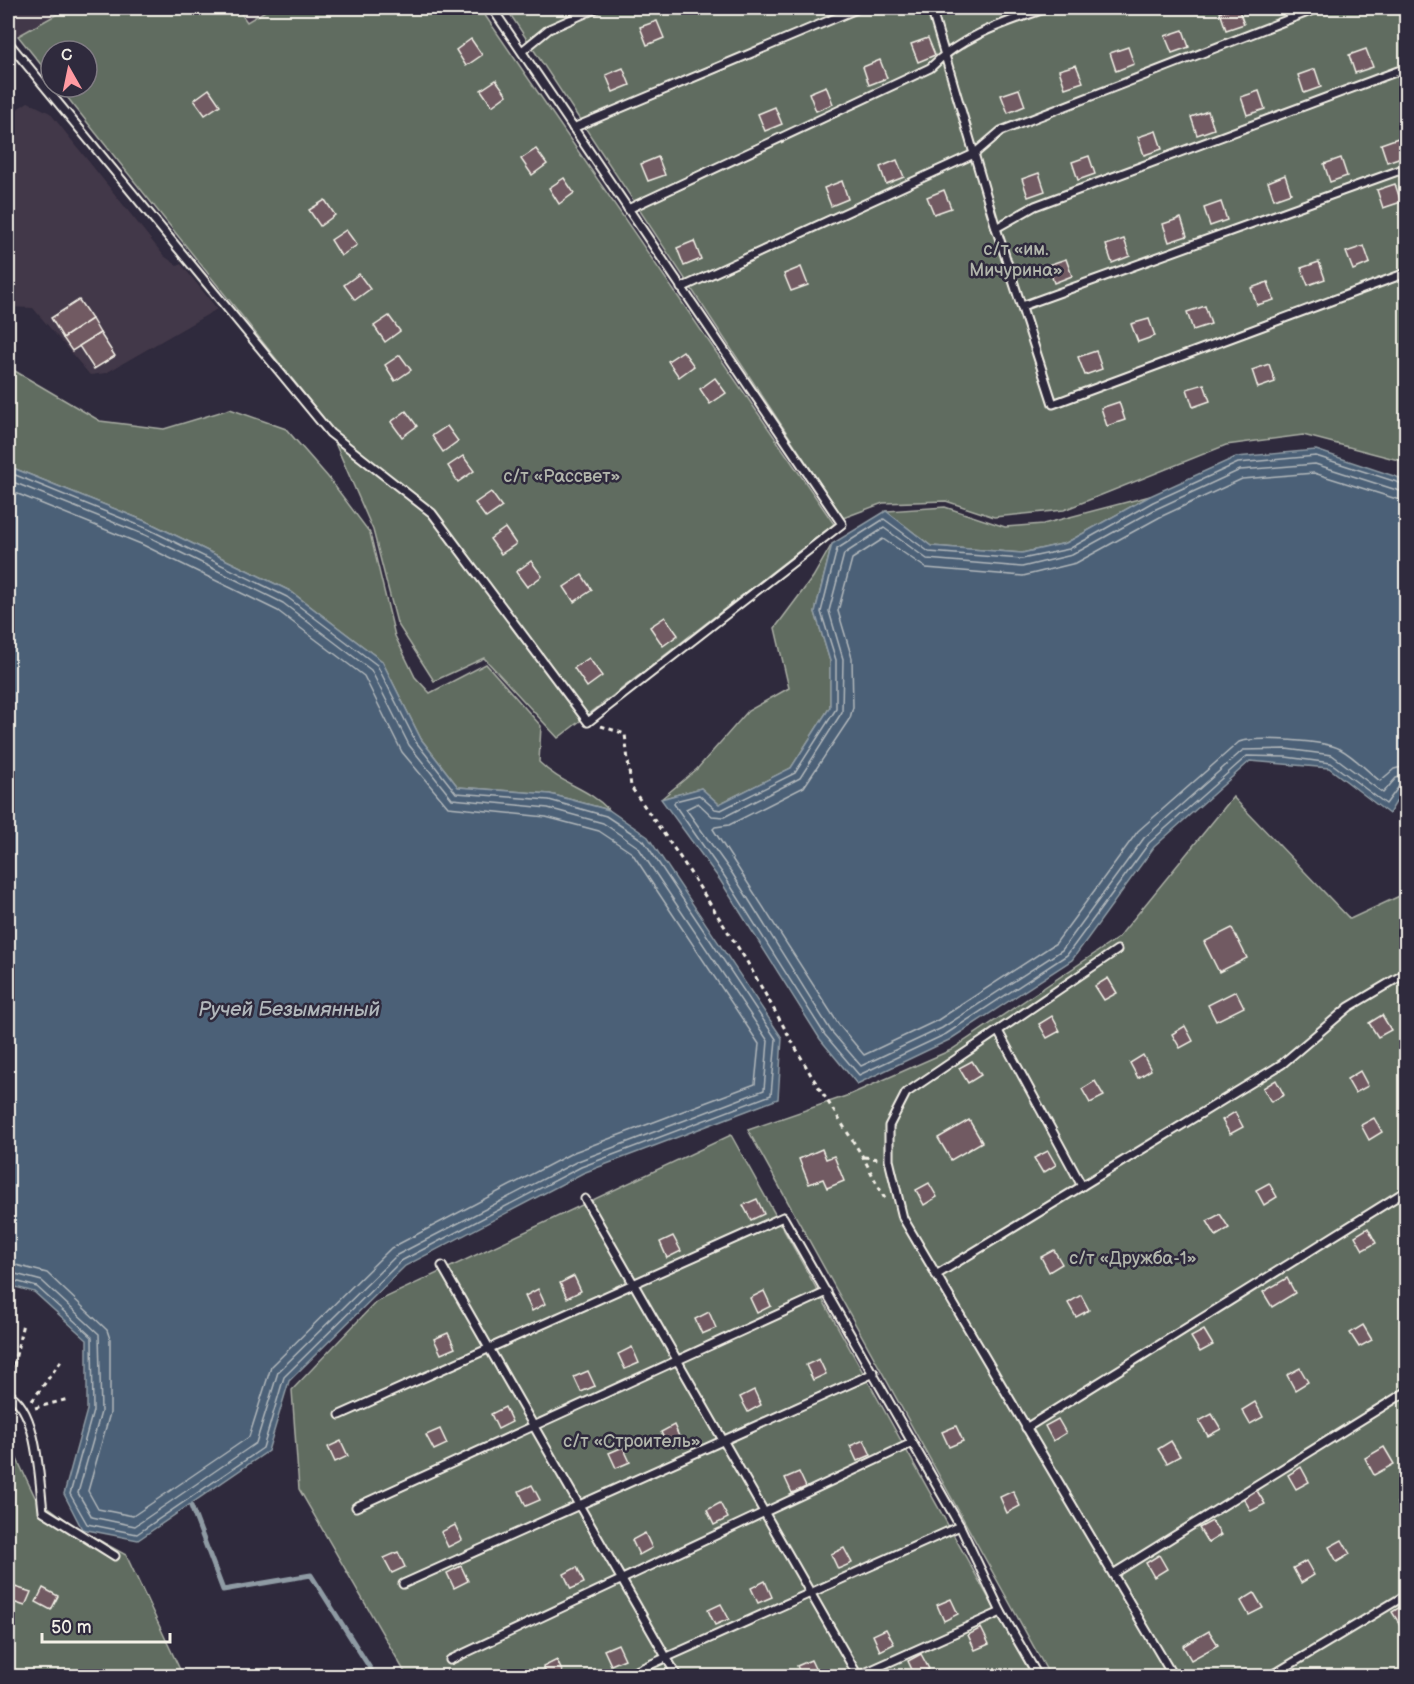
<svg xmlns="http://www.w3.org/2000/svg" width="1414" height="1684" font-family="'Balsamiq Sans',sans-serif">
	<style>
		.built { fill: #433848 }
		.green { fill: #606c61; stroke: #aaaea4; stroke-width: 1.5 }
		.water { fill: #4c6177; stroke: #8f9ba4; stroke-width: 1.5 }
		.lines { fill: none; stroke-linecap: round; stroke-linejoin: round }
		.shore { stroke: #b1b7bb; stroke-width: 1.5 }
		.stream { stroke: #8f9ba4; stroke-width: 5 }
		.building { fill: #715a62; stroke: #f4f1e8; stroke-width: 1.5 }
		.service-casing { stroke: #f4f1e8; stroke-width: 11 }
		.path { stroke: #f4f1e8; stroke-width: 3; stroke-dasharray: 4.5 4.5; stroke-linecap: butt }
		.service { stroke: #2f2a3d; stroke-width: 7 }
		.labels { text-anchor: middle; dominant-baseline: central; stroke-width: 5; stroke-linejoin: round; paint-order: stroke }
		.park-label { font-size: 18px; fill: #b1b5ab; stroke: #2f2a3d }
		.water-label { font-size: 20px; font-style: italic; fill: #b1b7bb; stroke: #2f2a3d }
	</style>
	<rect width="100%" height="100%" fill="#2f2a3d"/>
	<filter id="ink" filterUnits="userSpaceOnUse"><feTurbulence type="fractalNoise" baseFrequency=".0167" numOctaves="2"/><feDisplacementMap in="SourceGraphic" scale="12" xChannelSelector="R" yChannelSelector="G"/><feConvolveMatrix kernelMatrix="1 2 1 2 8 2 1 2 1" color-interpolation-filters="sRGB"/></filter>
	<g filter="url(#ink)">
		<g class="built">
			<polygon points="8,8 68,8 18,36 8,22"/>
			<polygon points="237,8 270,8 247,22"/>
			<polygon points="28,102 50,113 164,256 178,266 181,264 217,309 106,373 90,375 33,308 8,307 8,115"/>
		</g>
		<g class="green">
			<polygon points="68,8 237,8 247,22 270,8 480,8 834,524 558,738 484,658 434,681 397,623 373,530 325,420 59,87 87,87 87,51 51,51 51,77 18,36"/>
			<polygon points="506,8 1406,8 1406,462 1303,435 1226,445 1064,510 994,517 946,501 883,503 843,518"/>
			<path d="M8 367 100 421 164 429 230 409 286 429 328 477 370 533 395 636 415 677 430 693 486 664 541 726 539 762C562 785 587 787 609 810L550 794 458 787 421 739 382 661 290 591 150 523 8 466Z"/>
			<polygon points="1150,496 1066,543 1022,553 931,546 886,511 945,507 1005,527 1043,524"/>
			<polygon points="832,544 815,612 830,661 830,707 791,768 719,804 701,788 661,799 697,769 748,711 789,688 775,628 813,577"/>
			<polygon points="1233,797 1350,919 1406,893 1406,1676 1050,1676 748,1130 849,1095 951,1050 1118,938"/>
			<polygon points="731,1135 1032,1676 407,1676 299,1489 292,1390 376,1302"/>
			<polygon points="8,1440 35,1497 77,1528 126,1555 183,1676 8,1676"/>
		</g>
		<g class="water">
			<polygon points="1316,450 1406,480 1406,785 1389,814 1329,768 1250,761 1154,847 1072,960 949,1040 857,1084 820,1039 720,880 661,799 701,788 719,804 791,768 830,707 830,661 815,612 832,544 886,511 931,546 1022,553 1066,543 1150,496 1236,457"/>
			<polygon points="8,466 150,523 290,591 382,661 421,739 458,787 550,794 609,810 648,837 782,1038 778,1099 583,1173 405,1266 289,1381 268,1451 138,1540 82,1529 64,1494 87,1410 87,1340 34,1292 8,1285"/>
		</g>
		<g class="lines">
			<g class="shore">
				<polyline points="8,472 148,529 287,597 377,665 416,742 456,793 549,800 606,816 644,841 776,1039 771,1095 581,1167 401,1261 284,1377 263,1448 137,1534 87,1524 70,1494 93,1411 92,1337 37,1287 8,1279"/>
				<polyline points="8,480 145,535 283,603 371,670 409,745 452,799 548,808 603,823 638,847 768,1041 764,1090 578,1161 397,1255 278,1372 256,1443 135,1526 92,1517 78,1493 101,1412 99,1334 42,1281 8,1272"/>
				<polyline points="1406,485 1316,456 1238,463 1153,502 1069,549 1022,559 929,552 884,519 837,549 821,612 836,660 836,709 795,773 721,810 715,809 699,795 675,801 674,804 725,877 825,1035 859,1075 946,1034 1067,955 1149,843 1247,756 1286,757 1331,763 1386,804 1400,785 1406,783"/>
				<polyline points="8,490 141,544 278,611 364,676 402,752 448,807 546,817 599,831 632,853 759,1044 755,1084 574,1152 391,1248 271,1367 249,1437 133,1516 98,1509 88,1491 110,1413 110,1339 107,1330 47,1273 8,1263"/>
				<polyline points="1406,493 1315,464 1240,470 1156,509 1072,555 1022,567 927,559 884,528 844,554 829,611 843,659 842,712 800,778 724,817 712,816 698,803 686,809 732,873 831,1031 861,1066 942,1028 1062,950 1144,838 1243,750 1286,749 1332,755 1383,793 1396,778 1406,775"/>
				<path d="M1406 502 1314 473 1242 479 1160 517 1076 563 1023 576 926 568 883 539 852 559 838 611 852 658 853 707 850 718 804 787 729 825 715 827 713 829 839 1025 864 1055 938 1020 1056 943 1138 831 1239 742C1254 736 1327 741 1340 749 1355 757 1367 771 1380 781L1394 769 1406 766"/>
			</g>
			<polyline class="stream" points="191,1506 223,1590 311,1575 375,1676"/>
		</g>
		<g class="building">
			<polygon points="1238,8 1244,24 1226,30 1220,12"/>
			<polygon points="657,21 664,38 647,45 640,27"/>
			<polygon points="1183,30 1189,47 1172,53 1165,36"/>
			<polygon points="928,38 935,55 918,62 911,44"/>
			<polygon points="471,39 482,55 466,66 456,50"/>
			<polygon points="1128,47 1134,64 1116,71 1110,53"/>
			<polygon points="1366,49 1373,67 1355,73 1349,55"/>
			<polygon points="880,60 887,78 869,85 863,67"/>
			<polygon points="1076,65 1083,82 1065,88 1059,70"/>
			<polygon points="623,68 630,85 613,92 606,75"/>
			<polygon points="1315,69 1321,87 1304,93 1298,75"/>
			<polygon points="496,80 507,95 492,106 481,90"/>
			<polygon points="826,86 833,104 816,111 809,93"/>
			<polygon points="209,89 220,105 205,115 194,100"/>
			<polygon points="1019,89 1025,106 1008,113 1001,95"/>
			<polygon points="1259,91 1265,109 1247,115 1241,97"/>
			<polygon points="775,107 782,124 765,131 758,114"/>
			<polygon points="1208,111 1214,129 1197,135 1191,117"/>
			<polygon points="1156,131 1162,149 1144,155 1138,137"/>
			<polygon points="1398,138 1404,156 1387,162 1381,144"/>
			<polygon points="536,149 547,164 532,175 521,159"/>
			<polygon points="1089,156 1095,174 1078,180 1072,162"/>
			<polygon points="658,157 665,175 648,181 641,164"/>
			<polygon points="1341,158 1347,176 1330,182 1324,164"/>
			<polygon points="897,160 904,177 886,184 880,167"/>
			<polygon points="1039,173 1045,191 1028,197 1022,179"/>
			<polygon points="1285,175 1291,193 1274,199 1268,182"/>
			<polygon points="564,178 574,193 559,204 549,188"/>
			<polygon points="842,181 848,199 831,206 824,188"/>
			<polygon points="1395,184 1401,202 1383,208 1377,190"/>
			<polygon points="944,190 951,208 934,214 927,197"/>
			<polygon points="325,200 335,215 320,226 309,210"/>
			<polygon points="1221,202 1227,220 1210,226 1204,208"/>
			<polygon points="1181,218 1187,236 1169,242 1163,224"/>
			<polygon points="346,230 357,245 341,256 331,240"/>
			<polygon points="1124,239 1130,256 1112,263 1106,245"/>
			<polygon points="694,241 701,259 684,266 677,248"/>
			<polygon points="1364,246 1370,263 1353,270 1346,252"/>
			<polygon points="1066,259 1072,276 1054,283 1048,265"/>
			<polygon points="1319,262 1325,279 1308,285 1301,268"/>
			<polygon points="801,267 808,285 791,291 784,274"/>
			<polygon points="359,274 370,289 355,300 344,285"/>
			<polygon points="1268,282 1274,300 1257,305 1251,288"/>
			<polygon points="79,300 92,319 63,338 51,318"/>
			<polygon points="1205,306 1211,324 1193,330 1187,312"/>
			<polygon points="389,316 400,331 385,342 374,326"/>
			<polygon points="92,319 100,333 72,351 63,338"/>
			<polygon points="1149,319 1155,336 1138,342 1131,324"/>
			<polygon points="100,333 115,356 94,369 79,346"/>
			<polygon points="683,351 694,366 679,377 668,361"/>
			<polygon points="1096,351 1102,369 1085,375 1078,357"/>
			<polygon points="400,355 411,370 395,381 385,365"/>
			<polygon points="1269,364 1275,382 1258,388 1252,370"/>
			<polygon points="715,378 726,393 710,404 700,389"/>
			<polygon points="1204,384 1210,401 1193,407 1187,389"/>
			<polygon points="1119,402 1125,420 1107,426 1101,408"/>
			<polygon points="406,411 417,426 402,437 391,422"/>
			<polygon points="447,426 458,441 443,452 432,436"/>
			<polygon points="463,456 474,471 458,482 448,466"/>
			<polygon points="491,492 502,507 486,518 475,503"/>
			<polygon points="505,528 516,544 501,554 490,539"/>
			<polygon points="531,561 542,576 527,587 516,572"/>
			<polygon points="582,575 592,590 574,602 564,587"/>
			<polygon points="665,617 678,635 663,646 650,627"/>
			<polygon points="589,658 602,676 587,687 574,668"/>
			<polygon points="1232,928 1247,958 1219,972 1204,942"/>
			<polygon points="1108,978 1117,993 1104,1000 1095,986"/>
			<polygon points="1236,991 1244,1007 1216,1021 1208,1005"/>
			<polygon points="1382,1015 1391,1030 1378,1037 1369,1023"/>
			<polygon points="1052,1016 1060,1031 1047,1038 1039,1024"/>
			<polygon points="1185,1026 1193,1041 1180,1048 1172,1034"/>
			<polygon points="1143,1055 1151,1070 1138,1078 1130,1063"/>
			<polygon points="972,1061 981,1075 968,1083 959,1068"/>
			<polygon points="1360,1071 1368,1086 1355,1093 1347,1079"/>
			<polygon points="1276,1080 1284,1095 1271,1102 1263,1088"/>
			<polygon points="1095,1081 1104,1096 1090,1103 1082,1089"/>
			<polygon points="1235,1112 1243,1127 1230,1134 1222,1120"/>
			<polygon points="1374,1118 1382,1132 1369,1140 1361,1125"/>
			<polygon points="969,1120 982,1142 951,1160 938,1138"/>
			<polygon points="822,1149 826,1159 834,1156 844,1181 827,1188 823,1179 809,1184 799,1159"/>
			<polygon points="1048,1151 1056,1165 1043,1173 1034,1158"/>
			<polygon points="929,1183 937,1197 924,1205 916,1190"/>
			<polygon points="1269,1183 1277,1197 1264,1205 1256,1190"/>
			<polygon points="757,1199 764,1214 751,1220 743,1205"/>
			<polygon points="1220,1214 1229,1228 1216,1236 1207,1221"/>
			<polygon points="1368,1228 1376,1243 1363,1250 1355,1236"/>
			<polygon points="673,1236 681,1251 667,1258 660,1242"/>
			<polygon points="1054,1250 1062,1264 1049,1272 1041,1257"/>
			<polygon points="574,1276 581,1291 567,1298 560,1283"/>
			<polygon points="1287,1278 1295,1293 1272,1307 1263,1292"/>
			<polygon points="538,1289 545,1304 532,1311 525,1296"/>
			<polygon points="764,1291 771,1306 757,1313 750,1298"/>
			<polygon points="1081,1295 1089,1310 1076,1317 1068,1303"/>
			<polygon points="709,1312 716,1328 702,1334 695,1319"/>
			<polygon points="1363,1325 1372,1340 1359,1347 1350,1333"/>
			<polygon points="1204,1330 1213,1345 1200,1352 1191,1337"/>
			<polygon points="448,1333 455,1348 441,1354 434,1339"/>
			<polygon points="632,1347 639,1363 625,1369 618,1354"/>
			<polygon points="819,1359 826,1374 813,1380 806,1365"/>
			<polygon points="1300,1368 1308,1382 1295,1390 1287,1375"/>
			<polygon points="588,1371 595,1386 581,1392 574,1377"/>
			<polygon points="754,1390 761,1405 748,1412 740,1397"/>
			<polygon points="1255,1402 1263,1417 1250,1424 1242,1410"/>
			<polygon points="505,1407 512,1422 498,1429 491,1414"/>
			<polygon points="1212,1414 1221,1429 1208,1436 1199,1421"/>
			<polygon points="1058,1419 1066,1433 1053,1441 1045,1426"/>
			<polygon points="674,1425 681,1441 668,1447 661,1432"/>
			<polygon points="956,1426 963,1441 949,1447 942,1432"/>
			<polygon points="440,1429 447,1444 434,1450 426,1435"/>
			<polygon points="864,1440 871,1455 857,1461 850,1446"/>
			<polygon points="341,1441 348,1456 335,1462 328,1447"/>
			<polygon points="1171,1441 1180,1456 1167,1463 1158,1449"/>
			<polygon points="623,1447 630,1462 616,1468 609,1453"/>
			<polygon points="1384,1447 1394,1464 1374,1475 1365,1458"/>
			<polygon points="1301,1467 1309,1482 1296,1489 1288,1475"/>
			<polygon points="799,1472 806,1487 792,1493 785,1478"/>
			<polygon points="532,1485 540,1500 526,1506 519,1491"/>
			<polygon points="1256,1489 1265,1504 1251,1511 1243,1497"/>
			<polygon points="1013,1491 1020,1506 1007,1513 1000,1497"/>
			<polygon points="1406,1498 1406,1518 1397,1503"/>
			<polygon points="720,1503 728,1518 714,1525 707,1510"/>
			<polygon points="1212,1521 1221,1535 1208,1543 1199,1528"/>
			<polygon points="455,1525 462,1540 448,1547 441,1532"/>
			<polygon points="645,1533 652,1548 639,1555 632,1540"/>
			<polygon points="1342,1540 1350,1554 1337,1562 1329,1547"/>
			<polygon points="844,1548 852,1563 838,1569 831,1554"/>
			<polygon points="398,1552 405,1567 392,1573 384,1558"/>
			<polygon points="1159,1555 1167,1569 1154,1577 1146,1563"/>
			<polygon points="1306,1561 1314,1575 1301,1583 1293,1568"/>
			<polygon points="461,1566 468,1581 454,1588 447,1573"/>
			<polygon points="577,1567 584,1583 571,1589 564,1574"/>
			<polygon points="765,1581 772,1597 758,1603 751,1588"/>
			<polygon points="15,1587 31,1592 25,1606 10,1601"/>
			<polygon points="43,1588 58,1596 51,1610 36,1602"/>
			<polygon points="1254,1593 1263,1608 1249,1615 1241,1601"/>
			<polygon points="951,1599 958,1614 944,1621 937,1605"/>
			<polygon points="721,1604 729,1619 715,1625 708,1610"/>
			<polygon points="1405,1604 1406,1623 1401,1626 1392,1612"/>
			<polygon points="981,1628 989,1644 975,1650 968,1635"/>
			<polygon points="886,1629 894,1644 880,1651 873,1635"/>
			<polygon points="1209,1631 1218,1645 1191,1660 1183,1646"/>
			<polygon points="618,1644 625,1659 611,1665 604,1650"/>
			<polygon points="921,1654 929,1669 915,1676 908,1661"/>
			<polygon points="557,1660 564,1676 548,1676 543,1667"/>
			<polygon points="811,1660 818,1675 802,1676 797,1666"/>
		</g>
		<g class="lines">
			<g class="service-casing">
				<g id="service">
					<polyline points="931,8 996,228 1053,404 1406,273"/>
					<polyline points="8,42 330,433 432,513 588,722 842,524 492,8"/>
					<polyline points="522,51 549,29 597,8"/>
					<polyline points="573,128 859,8"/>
					<path d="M628 209 930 68C963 35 1004 23 1047 8"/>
					<polyline points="996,228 1035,206 1406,68"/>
					<polyline points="681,288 974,154 1001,131 1318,8"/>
					<polyline points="1022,306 1406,168"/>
					<polyline points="1117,950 906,1093 889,1126 889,1160 903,1218 1173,1676"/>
					<polyline points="998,1031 1082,1186"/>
					<polyline points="585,1199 858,1676"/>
					<polyline points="442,1266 677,1676"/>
					<polyline points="936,1275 1282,1064 1349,1007 1406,973"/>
					<path d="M8 1394C38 1409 39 1479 43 1511L115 1556"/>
					<polyline points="340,1415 783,1217 960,1526 1001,1612 1038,1676"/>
					<polyline points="1026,1428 1406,1191"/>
					<polyline points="356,1507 827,1292"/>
					<polyline points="1113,1574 1406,1392"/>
					<polyline points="403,1584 874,1373"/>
					<polyline points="450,1660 912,1443"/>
					<polyline points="625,1676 960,1526"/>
					<polyline points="858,1676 1001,1612"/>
					<polyline points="1271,1676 1406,1595"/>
				</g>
			</g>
			<g class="path">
				<polyline points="601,726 625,734 631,787 682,860 746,960 811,1075 863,1157 885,1199"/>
				<polyline points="864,1157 879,1159"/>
				<polyline points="10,1383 23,1323"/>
				<polyline points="32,1401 61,1361"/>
				<polyline points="35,1408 68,1399"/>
			</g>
			<use href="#service" class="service"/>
		</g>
	</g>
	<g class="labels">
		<g class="park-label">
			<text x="1016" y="249">с/т «им.<tspan x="1016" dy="21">Мичурина»</tspan></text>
			<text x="562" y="476">с/т «Рассвет»</text>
			<text x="1133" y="1258">с/т «Дружба-1»</text>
			<text x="632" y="1441">с/т «Строитель»</text>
		</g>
		<g class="water-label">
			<text x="289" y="1010">Ручей Безымянный</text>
		</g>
	</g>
	<rect width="1414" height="1684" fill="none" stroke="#2f2a3d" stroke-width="30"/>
	<rect x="15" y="15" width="1384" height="1654" fill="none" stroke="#f4f1e8" stroke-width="2" filter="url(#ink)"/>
	<g transform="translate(69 69) rotate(351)"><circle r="28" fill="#2f2a3d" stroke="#7e7a81" stroke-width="1.5"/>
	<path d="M0-4.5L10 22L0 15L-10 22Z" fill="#ff9aa2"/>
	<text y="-9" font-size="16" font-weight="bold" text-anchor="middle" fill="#f4f1e8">С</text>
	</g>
	<path d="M42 1633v9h128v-9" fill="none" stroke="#f4f1e8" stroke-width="3"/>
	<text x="51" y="1633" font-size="18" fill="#f4f1e8" stroke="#2f2a3d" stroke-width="4.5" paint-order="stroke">50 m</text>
</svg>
